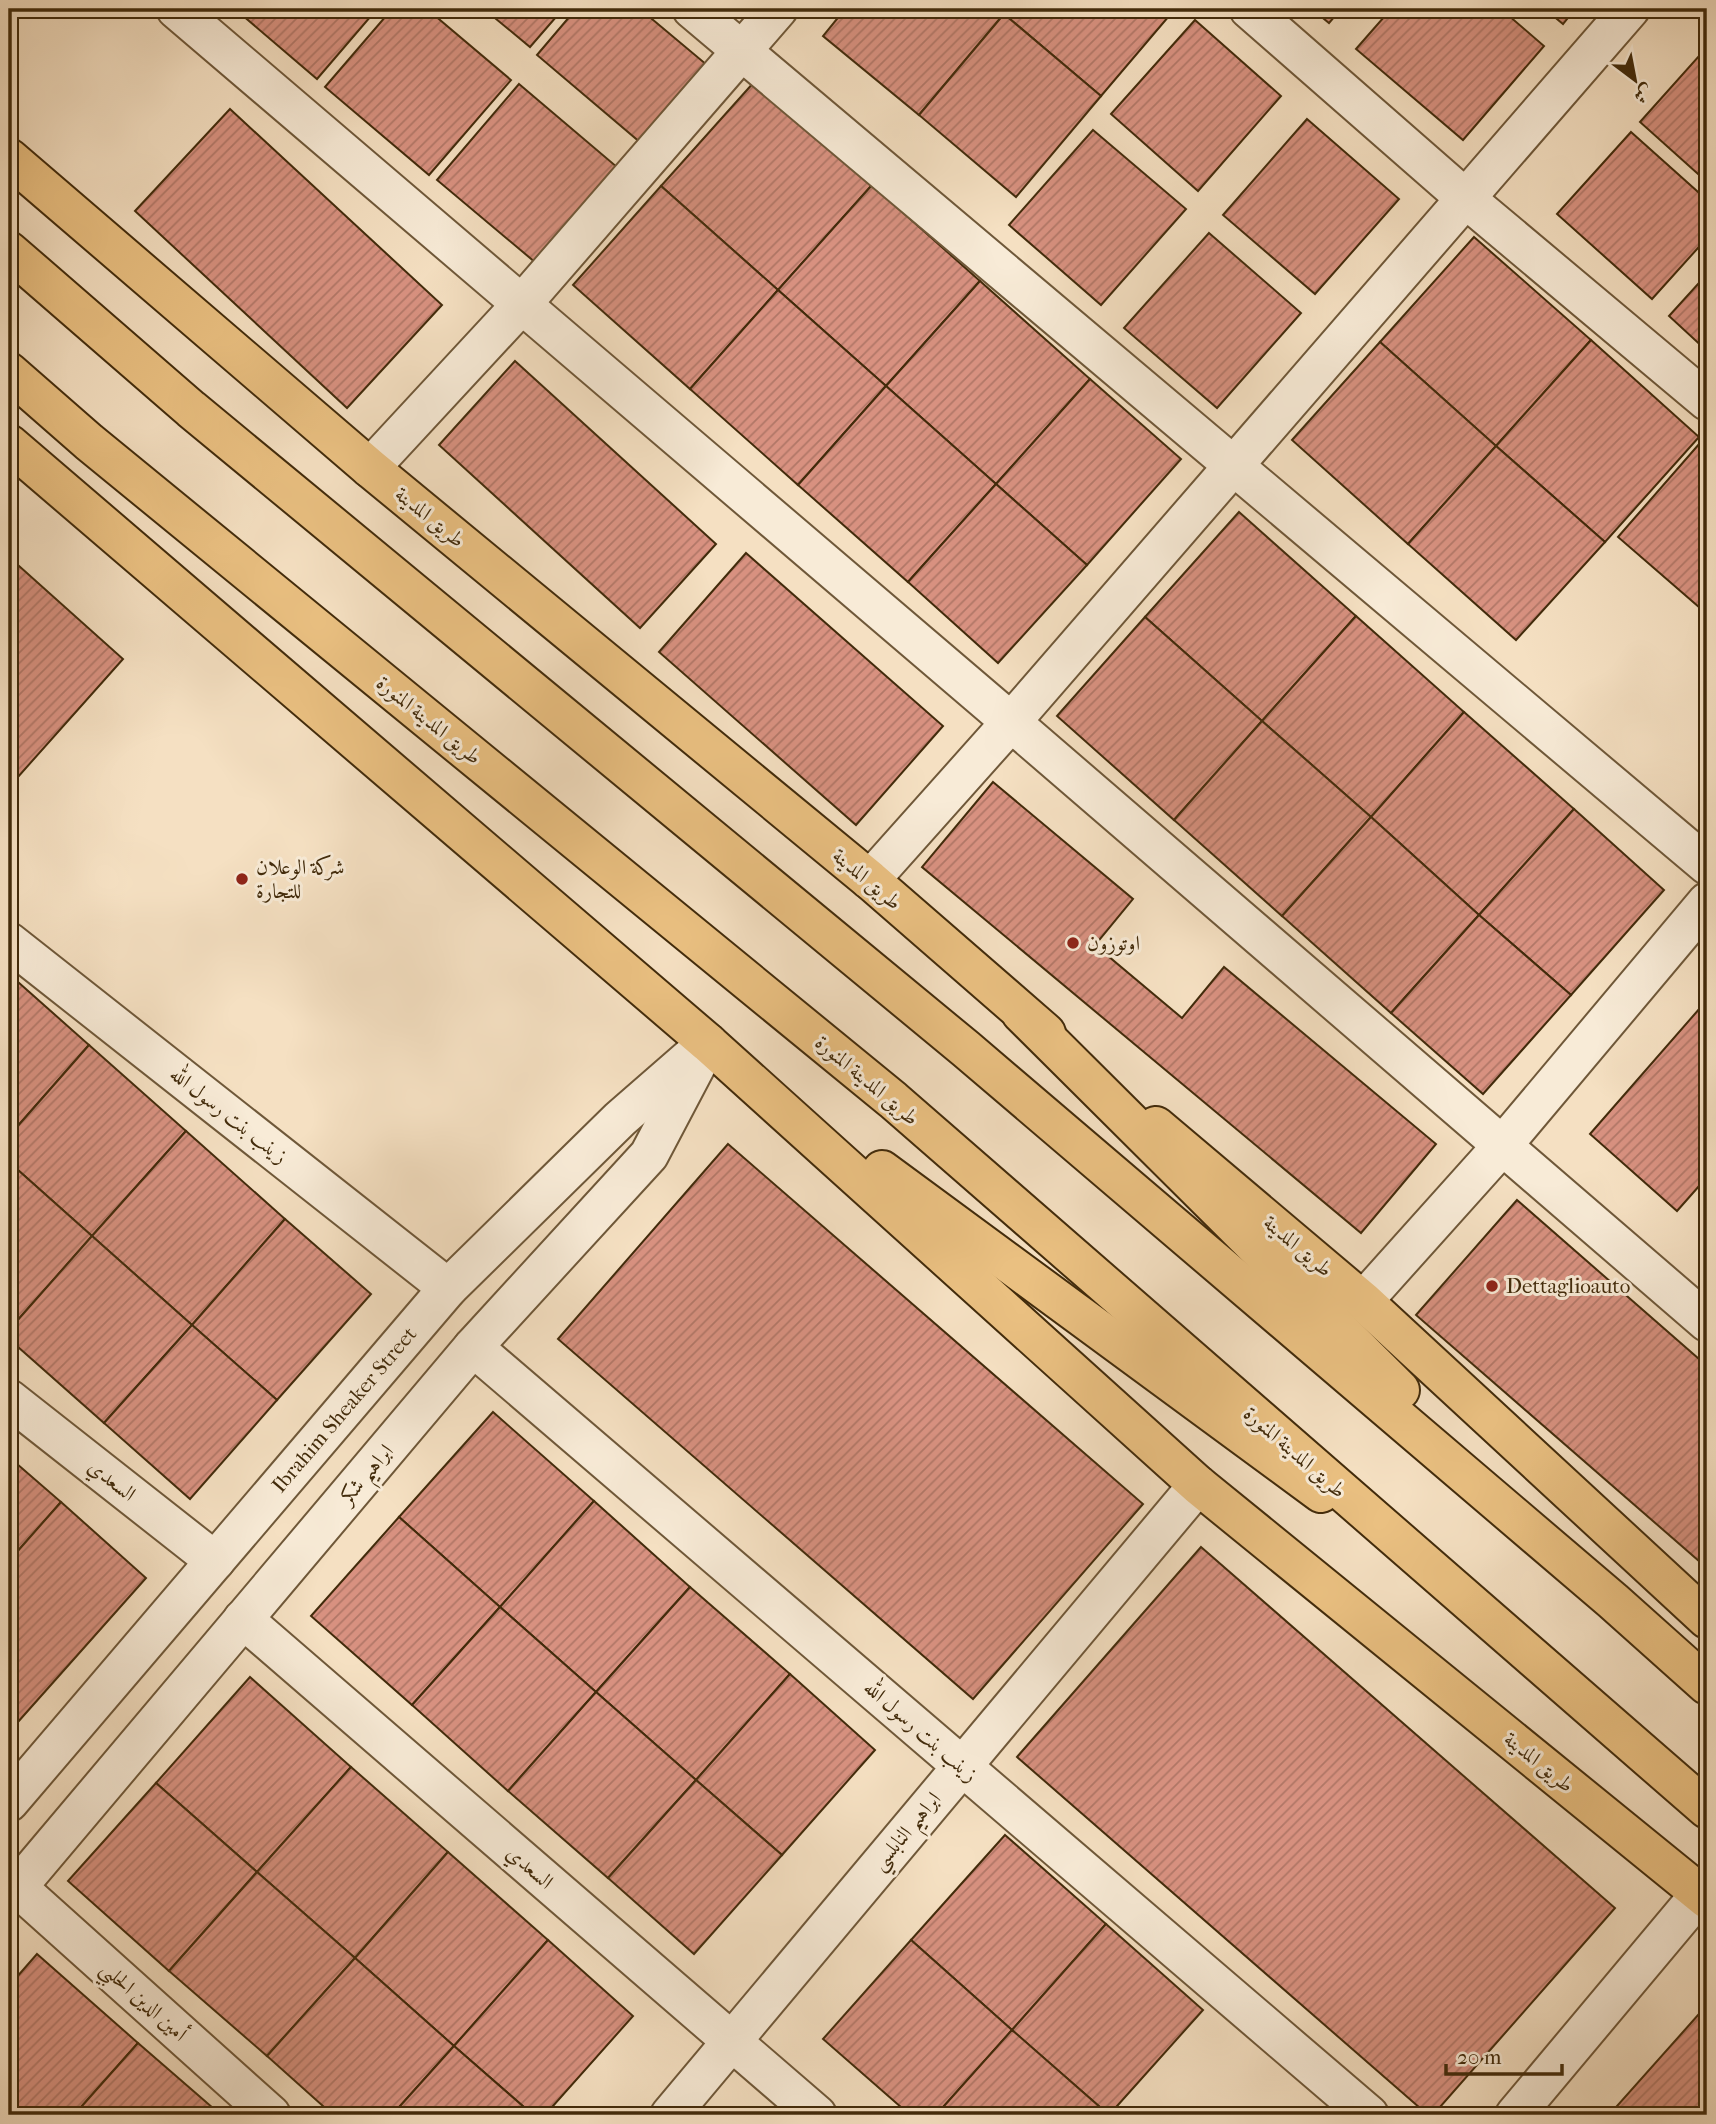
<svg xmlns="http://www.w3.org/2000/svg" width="1716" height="2124" font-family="'IM FELL French Canon',Amiri,serif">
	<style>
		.building { fill: url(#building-hatch); stroke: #422b0b; stroke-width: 2 }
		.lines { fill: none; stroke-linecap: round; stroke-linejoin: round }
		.minor-casing { stroke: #6f5839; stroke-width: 42 }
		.major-casing { stroke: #422b0b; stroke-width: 42 }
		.highway-casing { stroke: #422b0b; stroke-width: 42 }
		.minor { stroke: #f8ebd7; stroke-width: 38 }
		.major { stroke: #eac081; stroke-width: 38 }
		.highway { stroke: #eac081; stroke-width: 38 }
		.poi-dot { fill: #8f2418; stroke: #f8ebd7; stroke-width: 2.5 }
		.labels { text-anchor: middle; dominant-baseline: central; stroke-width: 6; stroke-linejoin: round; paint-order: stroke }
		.street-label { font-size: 21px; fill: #422b0b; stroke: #f8ebd7 }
		.poi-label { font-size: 21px; fill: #422b0b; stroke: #f8ebd7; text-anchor: start }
	</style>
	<defs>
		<pattern id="building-hatch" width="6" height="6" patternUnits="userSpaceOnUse" patternTransform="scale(1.75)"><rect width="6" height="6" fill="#d89180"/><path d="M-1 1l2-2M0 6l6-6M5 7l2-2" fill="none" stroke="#b17767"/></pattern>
	</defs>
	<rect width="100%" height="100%" fill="#f5e0c2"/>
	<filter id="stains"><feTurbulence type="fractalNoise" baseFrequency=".00286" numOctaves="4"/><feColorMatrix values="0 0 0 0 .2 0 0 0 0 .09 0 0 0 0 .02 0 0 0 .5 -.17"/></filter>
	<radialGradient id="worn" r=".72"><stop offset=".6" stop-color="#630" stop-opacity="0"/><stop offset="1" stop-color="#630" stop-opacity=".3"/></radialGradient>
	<g class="building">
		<polygon points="235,9 377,9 317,79"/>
		<polygon points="392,9 427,9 511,80 429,175 325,87"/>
		<polygon points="484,9 563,9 530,47"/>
		<polygon points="576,9 640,9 707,65 641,143 537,55"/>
		<polygon points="845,9 998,9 1004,14 919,115 823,36"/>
		<polygon points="1009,9 1175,9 1101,96 1004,14"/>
		<polygon points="1312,9 1341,9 1329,23"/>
		<polygon points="1391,9 1501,9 1544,46 1463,140 1356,49"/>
		<polygon points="1545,9 1575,9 1563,24"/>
		<polygon points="1004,14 1101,96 1016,197 919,115"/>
		<polygon points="1195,20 1281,96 1198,191 1111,114"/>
		<polygon points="1707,47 1707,182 1640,122"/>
		<polygon points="755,81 872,185 778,290 661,186"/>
		<polygon points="519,84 624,173 542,268 437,180"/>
		<polygon points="230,109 442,305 347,408 135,211"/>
		<polygon points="1307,119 1399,199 1315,294 1223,215"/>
		<polygon points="1093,130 1186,209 1101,305 1009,225"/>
		<polygon points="1631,132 1707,200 1707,238 1652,299 1557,214"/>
		<polygon points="872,185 980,281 886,386 778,290"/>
		<polygon points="661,186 778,290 690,389 573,285"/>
		<polygon points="1209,233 1301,313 1217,408 1124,328"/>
		<polygon points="1474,237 1591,340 1496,446 1380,342"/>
		<polygon points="1707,274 1707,351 1669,316"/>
		<polygon points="980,281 1090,379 996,484 886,386"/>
		<polygon points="778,290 886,386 798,485 690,389"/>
		<polygon points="1591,340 1699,437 1605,542 1496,446"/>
		<polygon points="1380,342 1496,446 1408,544 1292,440"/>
		<polygon points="515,361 716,544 640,628 439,445"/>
		<polygon points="1090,379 1181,459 1087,565 996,484"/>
		<polygon points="886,386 996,484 908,582 798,485"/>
		<polygon points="1700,443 1707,449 1707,614 1618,537"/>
		<polygon points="1496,446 1605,542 1516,640 1408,544"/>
		<polygon points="996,484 1087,565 998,663 908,582"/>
		<polygon points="1239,512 1356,616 1262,721 1145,617"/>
		<polygon points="746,553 943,726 856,825 659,652"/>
		<polygon points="9,557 123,659 9,787"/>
		<polygon points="1356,616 1464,712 1371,817 1262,721"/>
		<polygon points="1145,617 1262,721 1174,820 1057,716"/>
		<polygon points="1464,712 1574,809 1479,915 1371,817"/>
		<polygon points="1262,721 1371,817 1282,916 1174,820"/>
		<polygon points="993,782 1133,899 1095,945 1182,1018 1224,967 1436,1144 1361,1233 922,867"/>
		<polygon points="1574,809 1664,890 1571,995 1479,915"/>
		<polygon points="1371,817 1479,915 1391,1013 1282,916"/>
		<polygon points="1479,915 1571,995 1483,1094 1391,1013"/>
		<polygon points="9,974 89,1045 9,1136"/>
		<polygon points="1707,1000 1707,1177 1677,1211 1590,1134"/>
		<polygon points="89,1045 186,1131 92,1236 9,1162 9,1136"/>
		<polygon points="186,1131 285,1219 192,1325 92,1236"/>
		<polygon points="728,1144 1143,1504 973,1699 558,1339"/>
		<polygon points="9,1162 92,1236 9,1330"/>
		<polygon points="1517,1200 1707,1366 1707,1568 1416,1315"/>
		<polygon points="285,1219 371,1294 277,1400 192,1325"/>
		<polygon points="92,1236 192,1325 104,1423 9,1339 9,1330"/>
		<polygon points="192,1325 277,1400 190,1499 104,1423"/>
		<polygon points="493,1412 594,1501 500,1607 399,1517"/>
		<polygon points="9,1457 61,1502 9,1561"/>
		<polygon points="594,1501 690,1587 596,1692 500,1607"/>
		<polygon points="61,1502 146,1578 9,1732 9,1561"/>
		<polygon points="399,1517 500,1607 412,1705 311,1616"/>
		<polygon points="1201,1547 1615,1908 1433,2115 1428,2115 1017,1757"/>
		<polygon points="690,1587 790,1674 696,1780 596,1692"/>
		<polygon points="500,1607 596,1692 508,1791 412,1705"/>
		<polygon points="790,1674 875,1750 782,1855 696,1780"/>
		<polygon points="250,1677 351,1767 257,1872 156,1783"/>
		<polygon points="596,1692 696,1780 608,1878 508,1791"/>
		<polygon points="351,1767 448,1852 355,1958 257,1872"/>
		<polygon points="696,1780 782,1855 694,1954 608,1878"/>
		<polygon points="156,1783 257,1872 169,1971 68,1881"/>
		<polygon points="1005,1835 1106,1924 1012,2030 911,1940"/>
		<polygon points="448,1852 548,1940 454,2046 355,1958"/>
		<polygon points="257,1872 355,1958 267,2056 169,1971"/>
		<polygon points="1106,1924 1203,2010 1109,2115 1012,2030"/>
		<polygon points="548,1940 633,2016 545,2115 533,2115 454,2046"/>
		<polygon points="911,1940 1012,2030 936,2115 910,2115 823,2039"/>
		<polygon points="37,1954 138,2043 74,2115 9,2115 9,1986"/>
		<polygon points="355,1958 454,2046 392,2115 333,2115 267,2056"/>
		<polygon points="1707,2005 1707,2115 1609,2115"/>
		<polygon points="1012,2030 1109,2115 936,2115"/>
		<polygon points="138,2043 221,2115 74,2115"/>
		<polygon points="454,2046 533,2115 392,2115"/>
	</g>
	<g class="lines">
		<g class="minor-casing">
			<g id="minor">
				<polyline points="176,9 1011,722 1707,1322"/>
				<polyline points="692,9 1707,865"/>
				<polyline points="1249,9 1465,198 1707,401"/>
				<polyline points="370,468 521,305 778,9"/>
				<polyline points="870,880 1011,722 1630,9"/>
				<polyline points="9,942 448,1288"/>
				<polyline points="1363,1301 1502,1146 1707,902"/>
				<polyline points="473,1347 1369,2115"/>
				<polyline points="9,1399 215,1561"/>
				<polyline points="243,1619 817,2115"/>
				<path id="s1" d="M9 1802 448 1288 620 1119 690 1058"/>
				<polyline points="17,1887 271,2115"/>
				<polyline points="9,1897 473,1347 649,1155 708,1043"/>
				<polyline points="670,2115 1198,1485"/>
				<polyline points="1515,2115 1701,1893"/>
			</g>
		</g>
		<g class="major-casing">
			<g id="major">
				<polyline points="9,158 370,468 870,880 1046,1033"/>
				<polyline points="9,444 708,1043 1198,1485 1707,1899"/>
				<polyline points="1156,1126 1363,1301 1707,1619"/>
				<polyline points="882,1170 1321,1493"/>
			</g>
		</g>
		<g class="highway-casing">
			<g id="highway">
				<polyline points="9,251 191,409 966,1049 1613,1601 1707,1685"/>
				<polyline points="9,372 89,442 893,1100 1707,1809"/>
				<polyline points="1021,1013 1400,1390"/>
			</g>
		</g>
		<use href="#minor" class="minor"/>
		<use href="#major" class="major"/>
		<use href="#highway" class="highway"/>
	</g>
	<g class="poi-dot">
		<circle cx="242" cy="879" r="7"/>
		<circle cx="1073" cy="943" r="7"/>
		<circle cx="1492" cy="1286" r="7"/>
	</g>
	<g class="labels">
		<g class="street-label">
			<text transform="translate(430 517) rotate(39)">طريق المدينة</text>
			<text transform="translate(429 720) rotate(39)">طريق المدينة المنورة</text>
			<text transform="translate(867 879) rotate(40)">طريق المدينة</text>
			<text transform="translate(867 1080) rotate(40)">طريق المدينة المنورة</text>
			<text transform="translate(229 1115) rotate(38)">زينب بنت رسول الله</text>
			<text transform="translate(1298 1246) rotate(40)">طريق المدينة</text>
			<text stroke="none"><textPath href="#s1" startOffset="516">Ibrahim Sheaker Street</textPath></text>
			<text transform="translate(1295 1452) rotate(41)">طريق المدينة المنورة</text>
			<text transform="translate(366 1474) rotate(-50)">ابراهيم شكر</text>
			<text transform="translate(112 1480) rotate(38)">السعدي</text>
			<text transform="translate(921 1731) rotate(41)">زينب بنت رسول الله</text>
			<text transform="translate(1539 1762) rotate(39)">طريق المدينة</text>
			<text transform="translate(906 1831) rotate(-50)">ابراهيم النابلسي</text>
			<text transform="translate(530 1867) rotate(41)">السعدي</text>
			<text transform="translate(144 2001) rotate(42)">أمين الدين الحلبي</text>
		</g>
		<g class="poi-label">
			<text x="256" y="867">شركة الوعلان<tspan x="256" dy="24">للتجارة</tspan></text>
			<text x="1087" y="943">اوتوزون</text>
			<text x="1506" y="1286">Dettaglioauto</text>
		</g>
	</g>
	<rect width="1716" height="2124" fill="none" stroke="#f5e0c2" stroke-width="35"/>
	<rect x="10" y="10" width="1695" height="2103" fill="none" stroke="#422b0b" stroke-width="3.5"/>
	<rect x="18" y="18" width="1681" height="2089" fill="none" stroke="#422b0b" stroke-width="2"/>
	<g transform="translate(1635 80) rotate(148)" stroke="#f8ebd7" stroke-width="5" paint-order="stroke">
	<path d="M0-5L12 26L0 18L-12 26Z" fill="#422b0b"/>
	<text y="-10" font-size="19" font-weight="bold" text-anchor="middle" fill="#422b0b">ش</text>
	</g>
	<path d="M1446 2064v10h116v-10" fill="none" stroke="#422b0b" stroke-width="3.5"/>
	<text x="1457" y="2064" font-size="21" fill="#422b0b" stroke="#f8ebd7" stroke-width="5" paint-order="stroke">20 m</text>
	<rect width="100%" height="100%" filter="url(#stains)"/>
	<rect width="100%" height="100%" fill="url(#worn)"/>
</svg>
